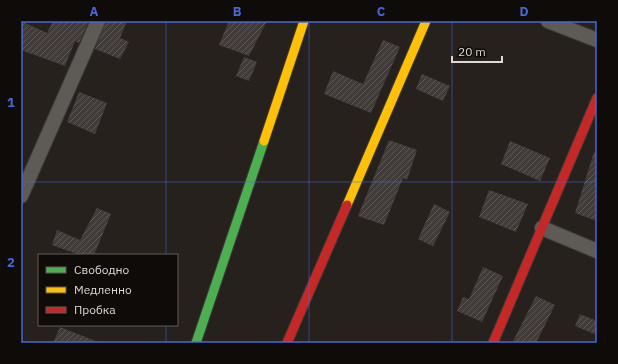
<svg xmlns="http://www.w3.org/2000/svg" width="618" height="364" font-family="'IBM Plex Sans',sans-serif">
	<style>
		.building { fill: url(#building-hatch) }
		.lines { fill: none; stroke-linecap: round; stroke-linejoin: round }
		.street-casing { stroke: #403c39; stroke-width: 16 }
		.fast-casing { stroke: #403c39; stroke-width: 11 }
		.slow-casing { stroke: #403c39; stroke-width: 11 }
		.jam-casing { stroke: #403c39; stroke-width: 11 }
		.street { stroke: #5e5a56; stroke-width: 14 }
		.fast { stroke: #4caf50; stroke-width: 9 }
		.slow { stroke: #ffc107; stroke-width: 9 }
		.jam { stroke: #c62828; stroke-width: 9 }
		.grid { fill: none; stroke: #446ad7; stroke-width: 1; stroke-opacity: 0.55 }
		.neatline { fill: none; stroke: #446ad7; stroke-width: 1.5 }
		.grid-label { font-size: 13px; text-anchor: middle; font-weight: bold; fill: #446ad7 }
	</style>
	<defs>
		<pattern id="building-hatch" width="6" height="6" patternUnits="userSpaceOnUse"><rect width="6" height="6" fill="#413c39"/><path d="M-1 1l2-2M0 6l6-6M5 7l2-2" fill="none" stroke="#5c5855"/></pattern>
	</defs>
	<rect width="100%" height="100%" fill="#26211c"/>
	<g class="building">
		<polygon points="21,21 47,33 53,21 89,21 79,43 75,41 65,66 21,50"/>
		<polygon points="106,21 127,21 120,38 129,42 120,59 95,49"/>
		<polygon points="229,21 267,21 249,56 219,45"/>
		<polygon points="383,40 400,47 371,113 324,94 333,71 363,84"/>
		<polygon points="244,57 257,62 249,81 236,76"/>
		<polygon points="422,74 450,86 443,101 416,89"/>
		<polygon points="79,92 107,103 95,134 67,122"/>
		<polygon points="389,140 417,150 407,180 403,178 384,225 358,216"/>
		<polygon points="510,141 550,158 540,181 501,164"/>
		<polygon points="594,152 597,152 597,221 575,213"/>
		<polygon points="489,190 528,204 516,232 479,217"/>
		<polygon points="434,204 450,212 433,246 418,239"/>
		<polygon points="97,208 111,214 94,255 80,255 52,245 57,230 80,240"/>
		<polygon points="483,267 503,276 482,322 457,311 463,297 469,299"/>
		<polygon points="536,296 555,305 536,343 512,343"/>
		<polygon points="580,314 597,321 597,335 575,326"/>
		<polygon points="60,327 98,342 97,343 53,343"/>
	</g>
	<g class="lines">
		<g class="street-casing">
			<g id="street">
				<polyline points="548,21 597,40"/>
				<polyline points="21,196 98,21"/>
				<polyline points="542,228 597,251"/>
			</g>
		</g>
		<g class="fast-casing">
			<polyline id="fast" points="196,343 264,141"/>
		</g>
		<g class="slow-casing">
			<g id="slow">
				<polyline points="264,141 304,21"/>
				<polyline points="347,205 426,21"/>
			</g>
		</g>
		<g class="jam-casing">
			<g id="jam">
				<polyline points="287,343 347,205"/>
				<polyline points="493,343 597,98"/>
			</g>
		</g>
		<use href="#street" class="street"/>
		<use href="#fast" class="fast"/>
		<use href="#slow" class="slow"/>
		<use href="#jam" class="jam"/>
	</g>
	<path class="grid" d="M166 21V255M309 21V343M452 21V343M21 182H597M166 325V343"/>
	<rect width="618" height="364" fill="none" stroke="#0f0b08" stroke-width="44"/>
	<rect x="38" y="254" width="140" height="72" fill="#0f0b08" stroke="#625d5a"/>
	<rect x="46" y="267" width="20" height="6" fill="#4caf50" stroke="#625d5a"/>
	<text x="74" y="274" font-size="12" fill="#dfd9d4">Свободно</text>
	<rect x="46" y="287" width="20" height="6" fill="#ffc107" stroke="#625d5a"/>
	<text x="74" y="294" font-size="12" fill="#dfd9d4">Медленно</text>
	<rect x="46" y="307" width="20" height="6" fill="#c62828" stroke="#625d5a"/>
	<text x="74" y="314" font-size="12" fill="#dfd9d4">Пробка</text>
	<path d="M452 56v6h50v-6" fill="none" stroke="#dfd9d4" stroke-width="2"/>
	<text x="458" y="56" font-size="12" fill="#dfd9d4" stroke="#0f0b08" stroke-width="3" paint-order="stroke">20 m</text>
	<rect x="22" y="22" width="574" height="320" class="neatline"/>
	<g class="grid-label">
		<text x="94" y="16">A</text>
		<text x="237" y="16">B</text>
		<text x="381" y="16">C</text>
		<text x="524" y="16">D</text>
		<text x="11" y="107">1</text>
		<text x="11" y="267">2</text>
	</g>
</svg>
